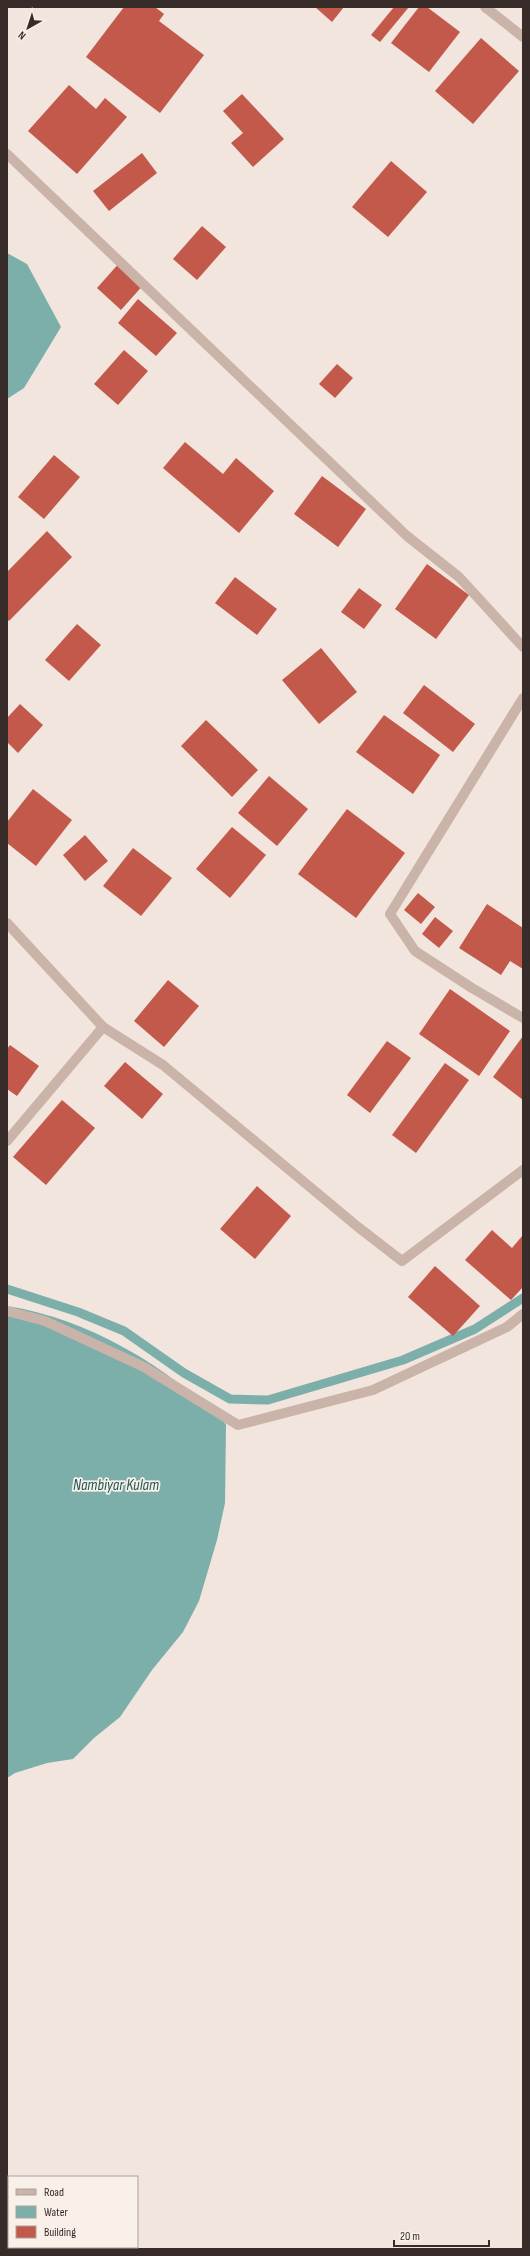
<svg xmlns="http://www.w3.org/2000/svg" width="530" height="2256" font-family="'Sofia Sans Condensed',sans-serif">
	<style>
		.water { fill: #7caeaa }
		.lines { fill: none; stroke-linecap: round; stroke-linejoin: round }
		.stream { stroke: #7caeaa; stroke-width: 9 }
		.building { fill: #c3594a }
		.minor { stroke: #cab4a9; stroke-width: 10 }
		.labels { text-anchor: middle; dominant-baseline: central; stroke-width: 3.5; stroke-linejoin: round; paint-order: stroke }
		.water-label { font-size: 16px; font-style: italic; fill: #1f5855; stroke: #f9f0e9 }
	</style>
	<rect width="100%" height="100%" fill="#f2e5dd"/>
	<g class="water">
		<polygon points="7,253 27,264 61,327 24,388 7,399"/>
		<path d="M7 1306C90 1319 166 1366 226 1424L225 1503 217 1540 199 1601 183 1632 152 1670 120 1717 94 1738 73 1759 47 1763 15 1773 7 1778Z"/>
		<polygon points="9,2177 9,2247 110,2247 112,2249 7,2249 7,2178"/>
	</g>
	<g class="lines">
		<polyline class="stream" points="7,1289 78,1312 124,1331 184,1373 230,1399 268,1400 403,1360 475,1329 523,1298"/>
	</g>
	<g class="building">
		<polygon points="124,7 155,7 164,14 159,21 204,55 160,113 86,57"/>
		<polygon points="315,7 344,7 332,22"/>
		<polygon points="394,7 409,7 380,42 371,35"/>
		<polygon points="419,7 427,7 460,32 429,72 391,43"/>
		<polygon points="481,38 519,71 473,124 435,91"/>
		<polygon points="69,85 96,109 105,98 127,117 77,174 28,131"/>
		<polygon points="242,94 284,139 253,167 231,143 243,133 223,111"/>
		<polygon points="142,153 157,173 109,211 93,191"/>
		<polygon points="391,161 427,192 388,237 352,207"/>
		<polygon points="202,226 226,247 197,280 173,259"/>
		<polygon points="121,261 145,283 121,310 97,288"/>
		<polygon points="138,299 177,333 156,356 118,323"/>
		<polygon points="124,350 148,371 118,405 94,384"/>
		<polygon points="337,364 353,378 335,398 319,384"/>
		<polygon points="185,442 223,474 236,458 274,491 239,533 163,468"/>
		<polygon points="54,455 80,477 44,519 18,497"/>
		<polygon points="322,476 366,509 338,547 294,514"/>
		<polygon points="47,531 72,557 9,621 7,619 7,572"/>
		<polygon points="427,564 469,595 436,639 395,609"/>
		<polygon points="235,577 277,609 257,635 215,603"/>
		<polygon points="359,588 382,605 364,629 341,612"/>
		<polygon points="77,624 101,645 69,681 45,660"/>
		<polygon points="321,648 357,692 319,724 282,680"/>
		<polygon points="424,685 475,724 453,752 403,713"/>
		<polygon points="20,704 43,725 18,753 7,742 7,718"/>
		<polygon points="384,715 440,755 413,794 356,752"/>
		<polygon points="206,720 258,770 232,797 181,746"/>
		<polygon points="269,776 308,809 277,846 238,813"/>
		<polygon points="33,789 72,820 36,866 7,843 7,822"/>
		<polygon points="347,809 405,853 356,918 298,874"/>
		<polygon points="232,827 266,855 230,898 196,869"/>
		<polygon points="85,835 108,861 85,881 63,855"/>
		<polygon points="133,848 172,878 141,916 103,886"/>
		<polygon points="418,893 435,907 421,924 404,910"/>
		<polygon points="487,904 523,928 523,969 510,961 501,975 459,948"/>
		<polygon points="435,917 453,931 439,948 422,934"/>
		<polygon points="168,980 199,1006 164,1047 134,1021"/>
		<polygon points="450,989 510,1031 479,1076 419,1034"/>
		<polygon points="523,1036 523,1100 493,1077"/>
		<polygon points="387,1041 411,1058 370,1113 347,1095"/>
		<polygon points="10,1045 39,1066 17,1096 7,1089 7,1049"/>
		<polygon points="125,1062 163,1094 142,1119 104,1086"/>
		<polygon points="445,1063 469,1080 416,1153 392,1135"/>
		<polygon points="62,1100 95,1128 46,1185 13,1157"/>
		<polygon points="257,1186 291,1216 255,1259 220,1229"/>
		<polygon points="492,1230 512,1248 523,1235 523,1287 511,1300 465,1260"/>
		<polygon points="435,1266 480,1306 453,1336 408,1297"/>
	</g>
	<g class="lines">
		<g class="minor">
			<polyline points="485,7 523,37"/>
			<polyline points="7,154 407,536 459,577 523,647"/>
			<polyline points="523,698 390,914 415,951 472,988 523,1018"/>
			<polyline points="7,923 103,1027"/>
			<polyline points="7,1141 103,1027 163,1065 358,1227 402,1261 523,1170"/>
			<polyline points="7,1311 45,1321 144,1367 238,1425 373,1390 507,1327 523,1314"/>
		</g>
	</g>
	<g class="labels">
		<g class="water-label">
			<text x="116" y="1485">Nambiyar Kulam</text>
		</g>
	</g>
	<rect width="530" height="2256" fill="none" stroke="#372c29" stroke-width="16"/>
	<rect x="8" y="2176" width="130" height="72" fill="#f9f0e9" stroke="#aba29c"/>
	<rect x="16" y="2189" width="20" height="6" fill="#cab4a9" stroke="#aba29c"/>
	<text x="44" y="2196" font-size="12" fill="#372c29">Road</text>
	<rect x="16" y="2206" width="20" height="12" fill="#7caeaa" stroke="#aba29c"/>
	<text x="44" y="2216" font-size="12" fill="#372c29">Water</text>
	<rect x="16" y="2226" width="20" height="12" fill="#c3594a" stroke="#aba29c"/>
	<text x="44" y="2236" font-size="12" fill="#372c29">Building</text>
	<g transform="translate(28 28) rotate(219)" stroke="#f9f0e9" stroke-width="3" paint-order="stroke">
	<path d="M0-3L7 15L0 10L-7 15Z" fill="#372c29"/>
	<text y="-6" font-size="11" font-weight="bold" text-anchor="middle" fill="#372c29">N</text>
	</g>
	<path d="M394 2240v6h95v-6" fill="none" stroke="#372c29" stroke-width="2"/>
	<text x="400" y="2240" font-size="12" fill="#372c29" stroke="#f9f0e9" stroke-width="3" paint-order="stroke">20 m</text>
</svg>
